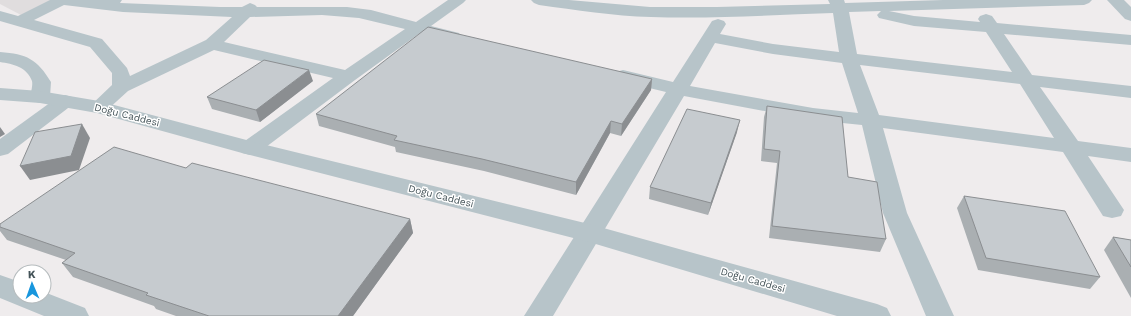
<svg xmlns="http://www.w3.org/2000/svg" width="1131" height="316" font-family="'Work Sans',sans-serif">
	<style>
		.education { fill: #e0ddde }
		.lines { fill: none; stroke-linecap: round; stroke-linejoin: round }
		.minor { fill: #b7c4c9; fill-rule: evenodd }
		.tertiary { fill: #b7c4c9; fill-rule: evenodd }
		.wall { fill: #aaafb2 }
		.shaded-wall { fill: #8b8e91 }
		.building { fill: #c6cbcf; stroke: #8b8e91 }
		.labels { text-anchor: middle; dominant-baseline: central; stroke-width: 3; stroke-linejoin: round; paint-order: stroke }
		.street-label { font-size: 10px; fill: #455459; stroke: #fff }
	</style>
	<rect width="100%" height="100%" fill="#efeced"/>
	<polygon class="education" points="0,0 54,0 21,15 0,4"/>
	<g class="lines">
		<g class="minor">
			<path d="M50 0H122L120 3 220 7H242L250 3 255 5 257 7H347L371 10 416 22 448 0H466L463 3 431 26 459 33 461 37 459 41 453 42 420 33 355 80 258 153 250 155 242 153 239 148 242 143 333 78 214 50 128 91 106 111 99 113 92 111 89 107 112 85V73L90 47 0 21V11L18 16ZM64 5 123 12 232 17 206 40 130 76 127 68 102 39 34 20ZM322 15 359 18 405 29 345 70 224 42 250 17Z"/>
			<path d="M531 0H569L650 7H717L830 4 828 0H844L845 3 943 0H1092L1089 3 1084 5 889 11 914 16 980 22 978 19 980 16 986 14 992 16 997 23 1131 35V45L1004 34 1032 75 1131 86V98L1040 87 1078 141 1131 148V162L1088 156 1124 210 1121 216 1112 218 1103 216 1063 152 883 128 907 213 954 316H926L883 213 862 125 813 120 684 96 553 316H524L666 92 616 80 614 76 616 72 623 70 673 82 712 21 718 19 724 21 726 24 720 34 773 44 839 52 833 13C772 15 711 19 651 17 613 16 576 10 539 5L534 3ZM881 11 877 15 879 18 914 26 986 32 1012 72 857 54 849 12ZM715 43 773 54 842 63 858 113 813 108 690 86ZM860 65 1020 84 1054 138 879 115Z"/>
			<polygon points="1107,0 1124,0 1131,7 1131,21 1125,19"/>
			<path d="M0 52C27 54 37 59 51 82L50 97 47 101 40 103 33 101 30 97C31 92 33 85 32 81 27 67 13 64 0 62Z"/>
			<polygon points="65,95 72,97 75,101 72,105 8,154 0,156 0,139 58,97"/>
			<polygon points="0,275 20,282 20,296 44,296 44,292 85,308 89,316 44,316 0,298"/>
		</g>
		<polygon class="tertiary" points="0,88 40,91 99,101 254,142 589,224 877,304 887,308 891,316 837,316 589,242 242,153 97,113 40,103 0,100"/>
	</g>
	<g class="wall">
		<polygon points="652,79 651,90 621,136 610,133 576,195 484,171 396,152 395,147 319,126 316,114"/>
		<polygon points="313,81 260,122 212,109 207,97"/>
		<polygon points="767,106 848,177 886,239 880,252 769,238 777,163 761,161 764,117"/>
		<polygon points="737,132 708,215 649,199 650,187"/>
		<polygon points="186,168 410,219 413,233 353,316 176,316 156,309 154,306 73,277 62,263 66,260 7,240 0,231 0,224"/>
		<polygon points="964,196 1100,277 1090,289 978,270 957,208"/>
		<polygon points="1113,237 1131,240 1131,298 1104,250"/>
	</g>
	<g class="shaded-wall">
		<polygon points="309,70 313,81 260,122 256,110"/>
		<polygon points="652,79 651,90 621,136 622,124"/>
		<polygon points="740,120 737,132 708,215 711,203"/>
		<polygon points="611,121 610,133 576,195 576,182"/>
		<polygon points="82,124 90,138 79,170 30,180 20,166"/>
		<polygon points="0,127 5,134 0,137"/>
		<polygon points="410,219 413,233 353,316 338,316"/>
	</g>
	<g class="building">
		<polygon points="428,27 652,79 622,124 611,121 576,182 482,159 394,140 397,136 316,114"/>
		<polygon points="264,60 309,70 256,110 207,97"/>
		<polygon points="767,106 842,117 848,177 877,182 886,239 772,226 780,151 764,149"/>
		<polygon points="687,109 740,120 711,203 650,187"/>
		<polygon points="82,124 71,156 20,166 35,132"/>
		<polygon points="114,147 186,168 192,163 410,219 338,316 209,316 146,295 148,293 62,263 75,253 0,227 0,224"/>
		<polygon points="964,196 1065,211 1100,277 986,258"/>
		<polygon points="1113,237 1131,240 1131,267"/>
	</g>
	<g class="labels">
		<g class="street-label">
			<text transform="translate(127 115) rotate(14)">Doğu Caddesi</text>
			<text transform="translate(441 196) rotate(14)">Doğu Caddesi</text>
			<text transform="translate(753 280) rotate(16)">Doğu Caddesi</text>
		</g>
	</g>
	<g transform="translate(32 284) rotate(358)"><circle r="19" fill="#ffffff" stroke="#b5bbbd"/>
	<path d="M0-3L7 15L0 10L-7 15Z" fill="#1896dd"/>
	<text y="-6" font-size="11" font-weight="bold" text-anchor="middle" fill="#455459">K</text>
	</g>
</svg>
